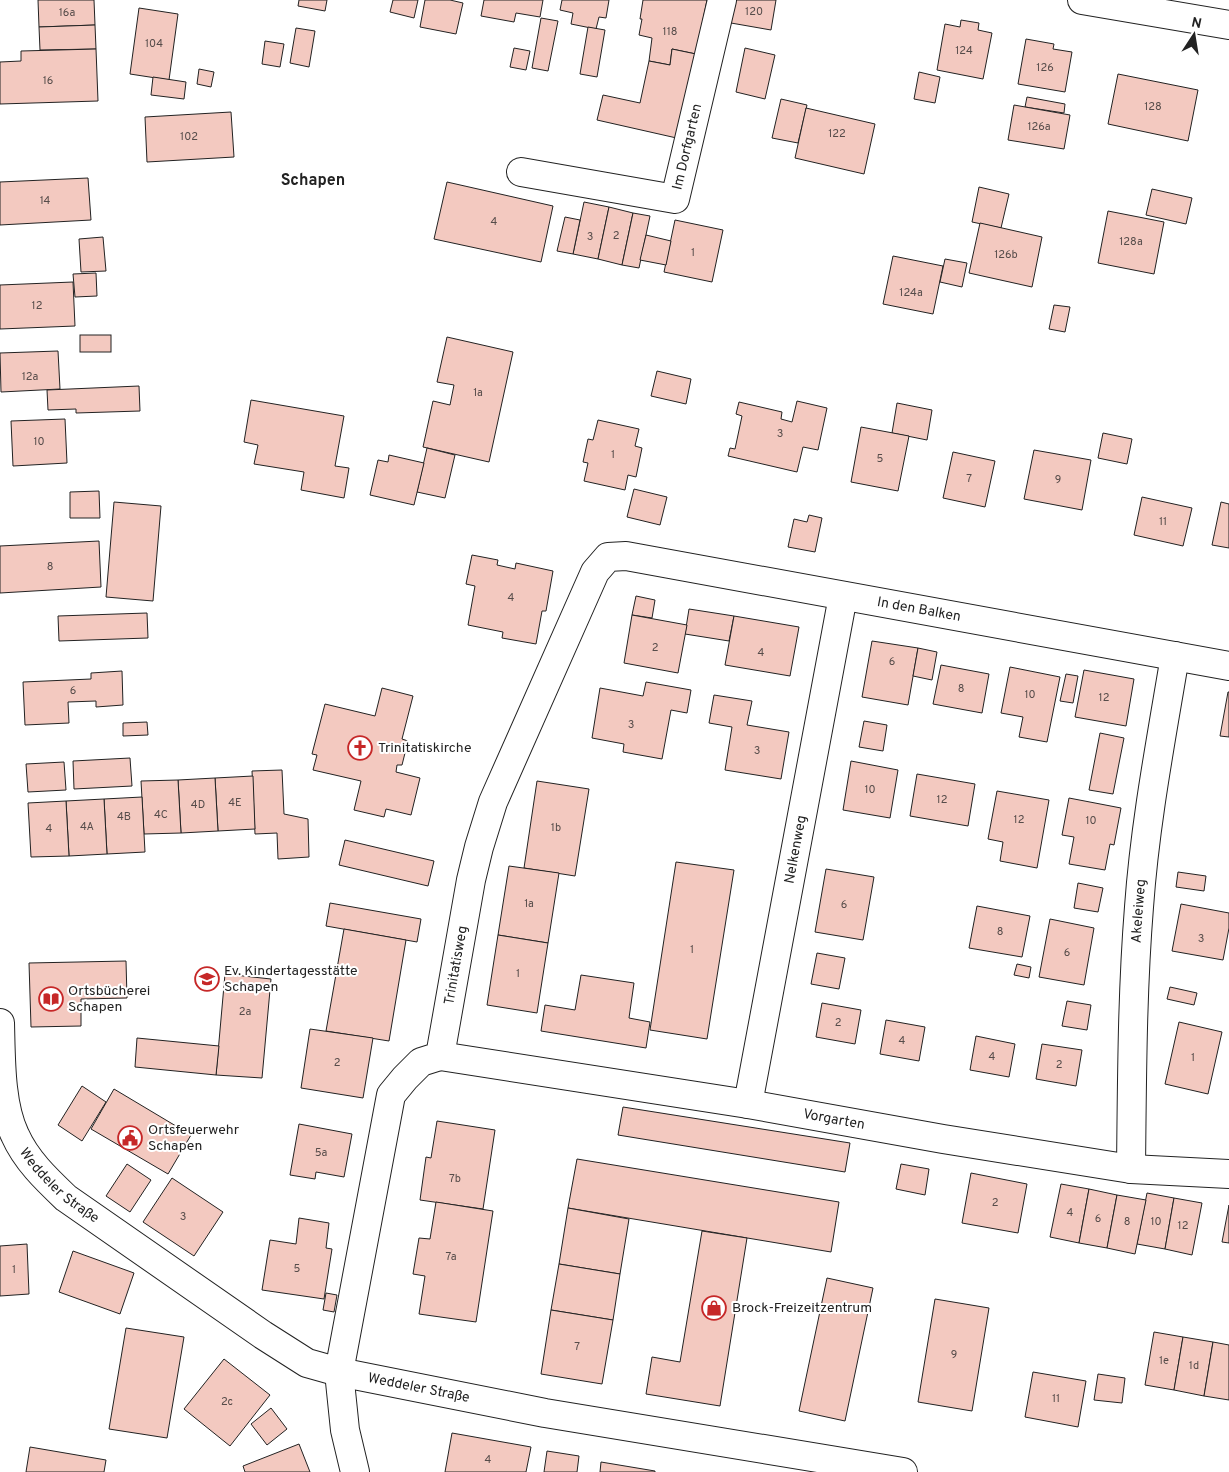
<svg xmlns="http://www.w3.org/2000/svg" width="1229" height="1472" font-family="Overpass,sans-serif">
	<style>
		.building { fill: #f3c9c0; stroke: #222 }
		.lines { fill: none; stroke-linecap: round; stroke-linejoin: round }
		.minor-casing { stroke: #222; stroke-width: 30 }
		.major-casing { stroke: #222; stroke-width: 30 }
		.minor { stroke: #fff; stroke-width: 28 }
		.major { stroke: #fff; stroke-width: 28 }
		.labels { text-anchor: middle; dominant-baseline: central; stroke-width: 4; stroke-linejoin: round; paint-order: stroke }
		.number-label { font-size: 11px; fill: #564c4a }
		.street-label { font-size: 14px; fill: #222; stroke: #fff }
		.poi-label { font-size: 14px; fill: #222; stroke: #fff; text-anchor: start }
		.quarter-label { font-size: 16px; font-weight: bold; fill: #222; stroke: #fff }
	</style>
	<rect width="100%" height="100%" fill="#fff"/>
	<g class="building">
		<polygon points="38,0 94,0 95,25 39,27"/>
		<polygon points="299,0 327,0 325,11 298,6"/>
		<polygon points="393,0 418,0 414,18 390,12"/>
		<polygon points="425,0 450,0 463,3 456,34 420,27"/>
		<polygon points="484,0 543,0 540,17 516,13 514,22 481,16"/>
		<polygon points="562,0 609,0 606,18 599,17 596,29 571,24 573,13 560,10"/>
		<polygon points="643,0 707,0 696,54 672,49 670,65 649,61 652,38 639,35 642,19 640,19"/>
		<polygon points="735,0 776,0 771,30 731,23"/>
		<polygon points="139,8 178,14 169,80 130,74"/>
		<polygon points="541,18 558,21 548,71 532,68"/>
		<polygon points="961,20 979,23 978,30 992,33 983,79 937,70 945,24 960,27"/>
		<polygon points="95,25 96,49 40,50 39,27"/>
		<polygon points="588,27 605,30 597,77 580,74"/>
		<polygon points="296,28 315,31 309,67 290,63"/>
		<polygon points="1026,39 1054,44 1053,49 1072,52 1065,92 1018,84"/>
		<polygon points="265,41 284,44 280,67 262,64"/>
		<polygon points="514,48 530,51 526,70 510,67"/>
		<polygon points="745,48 775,55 765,99 736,92"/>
		<polygon points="96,49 98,101 0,104 0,62 21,61 21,51"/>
		<polygon points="672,49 696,54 681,139 597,120 603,95 640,103 649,61 670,65"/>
		<polygon points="199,69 214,72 211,87 197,84"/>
		<polygon points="919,72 940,77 935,103 914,99"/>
		<polygon points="1118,74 1198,90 1188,141 1108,124"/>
		<polygon points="153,77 186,82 184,99 151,95"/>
		<polygon points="1027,97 1065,104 1064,113 1025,107"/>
		<polygon points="781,99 807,105 798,143 772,138"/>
		<polygon points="1014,105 1070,115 1064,149 1008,140"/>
		<polygon points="806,108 875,124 864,174 795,158"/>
		<polygon points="231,112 234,157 147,162 145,117"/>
		<polygon points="88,178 91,220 0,225 0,182"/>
		<polygon points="447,182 553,206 541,262 434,239"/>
		<polygon points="979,187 1009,194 1001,228 972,222"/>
		<polygon points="1152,189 1192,198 1186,224 1146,215"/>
		<polygon points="584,202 609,207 598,259 573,254"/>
		<polygon points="609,207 633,213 622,265 598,259"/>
		<polygon points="1108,211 1164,222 1154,274 1098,263"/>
		<polygon points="633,213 650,216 639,268 622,265"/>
		<polygon points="565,217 580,220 573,254 557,251"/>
		<polygon points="675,220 723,230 712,282 664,272"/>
		<polygon points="980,223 1042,237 1032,287 969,273"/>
		<polygon points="646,235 671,241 666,265 640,260"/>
		<polygon points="103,237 106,271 81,272 79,239"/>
		<polygon points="893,256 943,266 933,314 883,304"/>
		<polygon points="945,259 967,263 962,287 940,282"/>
		<polygon points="96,273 97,296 75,297 73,274"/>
		<polygon points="73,282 75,326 0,329 0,285"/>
		<polygon points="1054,305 1070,307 1065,332 1049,329"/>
		<rect x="80" y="335" width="31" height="17"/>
		<polygon points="447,337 513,352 489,462 423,447 433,401 450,405 454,385 437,382"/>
		<polygon points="58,351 60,389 1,392 0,353"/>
		<polygon points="657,371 691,379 686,404 651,396"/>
		<polygon points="139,386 140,411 76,413 76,409 48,410 47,390"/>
		<polygon points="251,400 344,416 335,466 349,468 344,498 301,490 304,472 254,464 258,445 244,442"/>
		<polygon points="797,401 827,408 818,450 803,447 797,472 728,456 730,448 735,449 742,416 736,414 739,402 782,412 781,419 792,422"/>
		<polygon points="897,403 932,410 927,440 892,433"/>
		<polygon points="65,419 67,463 13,466 11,421"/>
		<polygon points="598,420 639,429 635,446 642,448 636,477 628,475 625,490 584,481 588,463 583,462 588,439 593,440"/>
		<polygon points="861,427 909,436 898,491 851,482"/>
		<polygon points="1103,433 1132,439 1127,464 1098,458"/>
		<polygon points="427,448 455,455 445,498 417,492"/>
		<polygon points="1034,450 1091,460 1082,510 1024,499"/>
		<polygon points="953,452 995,461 985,507 943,498"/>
		<polygon points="389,455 424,463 414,505 370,495 378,460 388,462"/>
		<polygon points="634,489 667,497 660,525 627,517"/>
		<polygon points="99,491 100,518 70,518 70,492"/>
		<polygon points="1142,497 1192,508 1183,546 1134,535"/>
		<polygon points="114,502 161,506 153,601 106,597"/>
		<polygon points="1221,502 1229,504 1229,548 1212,545"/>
		<polygon points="809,515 822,518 815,552 788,547 794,519 807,522"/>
		<polygon points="99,541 101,587 0,593 0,546"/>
		<polygon points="472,555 498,560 497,565 515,569 516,563 553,571 546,611 542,611 536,644 502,638 503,632 468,625 475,586 466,584"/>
		<polygon points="636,596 655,600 652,618 632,615"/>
		<polygon points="689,609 734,616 729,641 685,634"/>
		<polygon points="147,613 148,638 59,641 58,616"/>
		<polygon points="632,615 687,625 678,673 624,663"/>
		<polygon points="734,616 799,627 790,676 725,665"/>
		<polygon points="872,641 918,648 908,705 862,697"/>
		<polygon points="918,648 937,652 932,680 913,676"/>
		<polygon points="941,665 989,674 982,713 933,704"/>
		<polygon points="1010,667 1060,677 1047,742 1019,737 1023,717 1001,713"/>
		<polygon points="1084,670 1134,679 1126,726 1075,717"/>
		<polygon points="122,671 123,705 96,707 96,701 68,702 69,723 25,725 23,682 91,679 91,673"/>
		<polygon points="1066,674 1078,676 1073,703 1060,701"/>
		<polygon points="646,682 691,690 687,713 671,710 662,759 623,752 624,744 592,738 600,688 643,696"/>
		<polygon points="382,688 413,696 402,739 408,741 402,765 397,765 396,772 420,778 411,815 386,809 384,817 354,810 361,781 313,770 317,755 312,754 325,704 375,716"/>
		<polygon points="1228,692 1229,692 1229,737 1220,736"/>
		<polygon points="714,695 752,701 747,725 789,732 781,779 725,770 732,727 709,723"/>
		<polygon points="864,721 887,725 883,751 859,747"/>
		<polygon points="147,722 148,735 123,736 123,723"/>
		<polygon points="1100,733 1124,738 1113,794 1089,790"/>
		<polygon points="130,758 132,786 74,789 73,761"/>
		<polygon points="851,761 898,770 890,818 843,810"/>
		<polygon points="64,762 66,790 28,792 26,764"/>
		<polygon points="282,770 284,814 308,819 309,857 278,859 277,833 255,834 252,771"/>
		<polygon points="917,774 975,784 968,826 910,816"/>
		<polygon points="253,776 255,829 218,831 215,778"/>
		<polygon points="215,778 218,831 181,833 178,780"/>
		<polygon points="178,780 181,833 144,834 141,781"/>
		<polygon points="537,781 589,789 575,876 524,868"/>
		<polygon points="997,791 1049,800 1037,868 1000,861 1003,842 988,839"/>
		<polygon points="142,797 145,852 107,854 104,799"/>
		<polygon points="1069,798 1121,808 1114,845 1110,844 1105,870 1069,864 1074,837 1062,835"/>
		<polygon points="104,799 107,854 69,856 66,801"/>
		<polygon points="66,801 69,856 31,857 28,803"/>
		<polygon points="345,840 434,861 428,886 339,865"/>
		<polygon points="676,862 734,870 707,1039 650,1030"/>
		<polygon points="509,866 559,873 548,943 498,935"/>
		<polygon points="826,869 874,877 863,940 815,932"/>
		<polygon points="1178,872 1206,876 1204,891 1176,887"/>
		<polygon points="1078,883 1103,888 1098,912 1074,908"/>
		<polygon points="330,903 421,919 417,942 326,926"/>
		<polygon points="1181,904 1229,913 1229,928 1223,960 1172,951"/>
		<polygon points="977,906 1030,916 1022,957 969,948"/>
		<polygon points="1050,919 1094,928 1084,985 1039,977"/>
		<polygon points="344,929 406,940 389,1041 326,1031"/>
		<polygon points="498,935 548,943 537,1013 487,1005"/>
		<polygon points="817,953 845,958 839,989 811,984"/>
		<polygon points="126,961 127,998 81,999 81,1026 31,1027 29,963"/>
		<polygon points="1017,964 1031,967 1029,978 1014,975"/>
		<polygon points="225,974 271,979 262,1078 216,1075"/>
		<polygon points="581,975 634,983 629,1018 650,1022 646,1048 541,1031 545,1005 575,1010"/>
		<polygon points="1170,987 1197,993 1194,1005 1167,999"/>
		<polygon points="1067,1001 1091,1005 1087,1030 1062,1026"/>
		<polygon points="822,1003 861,1010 855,1044 816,1037"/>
		<polygon points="886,1020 925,1027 919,1061 880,1054"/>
		<polygon points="1179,1022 1222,1032 1208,1094 1165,1084"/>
		<polygon points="310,1029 373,1038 363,1098 301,1088"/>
		<polygon points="976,1036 1015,1044 1009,1077 970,1070"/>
		<polygon points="137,1038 219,1046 216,1075 135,1067"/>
		<polygon points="1042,1044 1082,1050 1076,1086 1036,1079"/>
		<polygon points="82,1086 106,1102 82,1141 58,1125"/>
		<polygon points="114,1089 191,1135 168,1174 91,1129"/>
		<polygon points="623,1107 850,1143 845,1172 618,1135"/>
		<polygon points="437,1121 495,1130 483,1209 420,1200 426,1157 431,1158"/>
		<polygon points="299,1124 352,1134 344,1177 316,1172 315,1179 290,1175"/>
		<polygon points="577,1159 839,1202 831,1252 568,1208"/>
		<polygon points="127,1164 151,1180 130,1212 106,1196"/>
		<polygon points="901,1164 929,1169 925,1195 896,1189"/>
		<polygon points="971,1173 1027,1184 1018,1233 962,1223"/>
		<polygon points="172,1178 223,1212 194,1256 143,1222"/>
		<polygon points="1061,1184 1089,1189 1079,1243 1050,1237"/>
		<polygon points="1089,1189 1117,1195 1107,1248 1079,1243"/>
		<polygon points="1147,1193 1174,1198 1165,1249 1137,1244"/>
		<polygon points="1117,1195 1146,1200 1135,1254 1107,1248"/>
		<polygon points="1174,1198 1202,1203 1192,1255 1165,1249"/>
		<polygon points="436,1202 493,1211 476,1322 419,1314 425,1276 413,1274 419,1238 430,1239"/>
		<polygon points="1229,1205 1229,1243 1222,1242"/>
		<polygon points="568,1208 629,1219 620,1274 559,1264"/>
		<polygon points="299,1218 329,1223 326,1248 332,1249 324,1299 262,1290 270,1240 296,1244"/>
		<polygon points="702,1231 747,1238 720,1406 646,1394 652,1357 680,1362"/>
		<polygon points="27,1244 29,1294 0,1296 0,1246"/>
		<polygon points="73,1251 134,1273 120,1314 59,1292"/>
		<polygon points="559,1264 620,1274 613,1320 551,1310"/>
		<polygon points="827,1278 873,1288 845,1421 799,1411"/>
		<polygon points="326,1293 337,1295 334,1312 323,1310"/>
		<polygon points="935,1299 989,1308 972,1411 918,1402"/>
		<polygon points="551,1310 613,1320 602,1384 541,1374"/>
		<polygon points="126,1328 184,1337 167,1438 109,1429"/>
		<polygon points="1154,1332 1183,1337 1174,1390 1145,1385"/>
		<polygon points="1183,1337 1213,1342 1204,1396 1174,1390"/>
		<polygon points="1213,1342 1229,1345 1229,1400 1204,1396"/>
		<polygon points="224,1359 270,1395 230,1446 184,1409"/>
		<polygon points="1033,1372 1086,1381 1078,1427 1025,1417"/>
		<polygon points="1098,1374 1125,1378 1122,1403 1094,1400"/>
		<polygon points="271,1408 287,1429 267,1445 251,1424"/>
		<polygon points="452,1433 531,1447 526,1472 445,1472"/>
		<polygon points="299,1444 310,1472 245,1472 243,1466"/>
		<polygon points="30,1447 106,1460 104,1472 26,1472"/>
		<polygon points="547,1451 579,1456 577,1472 544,1472"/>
		<polygon points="601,1462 655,1471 655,1472 600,1472"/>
	</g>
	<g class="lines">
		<g class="minor-casing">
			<g id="minor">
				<path id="s1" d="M521 172 675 199 722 0"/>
				<path id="s2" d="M0 1023C1 1057 0 1104 15 1135 26 1160 46 1179 66 1198L263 1335 307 1363 339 1372 545 1413 903 1472"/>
				<path id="s3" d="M440 1056 748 1104 943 1139 1131 1169 1229 1174"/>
				<path id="s4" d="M748 1104 843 596"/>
				<path id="s5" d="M1131 1169C1132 1082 1132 994 1139 907 1145 823 1161 740 1175 656"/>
				<path id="s6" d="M355 1472 345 1430 339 1372 391 1095 405 1078 421 1062 440 1056 471 880 479 847 493 802 595 572 608 557 626 556 1229 666"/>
			</g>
		</g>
		<g class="major-casing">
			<polyline id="major" points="1082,0 1229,25"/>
		</g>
		<use href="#minor" class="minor"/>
		<use href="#major" class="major"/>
	</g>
	<defs>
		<g id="church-ring" transform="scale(1.25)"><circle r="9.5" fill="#fff" stroke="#c62828" stroke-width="1.5"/><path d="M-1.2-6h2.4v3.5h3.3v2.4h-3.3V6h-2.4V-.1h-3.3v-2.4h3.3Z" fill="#c62828"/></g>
		<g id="school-ring" transform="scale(1.25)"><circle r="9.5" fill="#fff" stroke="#c62828" stroke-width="1.5"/><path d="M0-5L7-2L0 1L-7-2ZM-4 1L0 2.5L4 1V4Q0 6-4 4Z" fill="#c62828"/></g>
		<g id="library-ring" transform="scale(1.25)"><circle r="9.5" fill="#fff" stroke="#c62828" stroke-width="1.5"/><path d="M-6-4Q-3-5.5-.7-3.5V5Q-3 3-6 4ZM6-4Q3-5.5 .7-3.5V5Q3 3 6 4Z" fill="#c62828"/></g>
		<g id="civic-ring" transform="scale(1.25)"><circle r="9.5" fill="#fff" stroke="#c62828" stroke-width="1.5"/><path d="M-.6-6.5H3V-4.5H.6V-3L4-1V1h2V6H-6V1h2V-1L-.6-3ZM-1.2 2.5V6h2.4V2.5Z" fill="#c62828"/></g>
		<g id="shop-ring" transform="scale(1.25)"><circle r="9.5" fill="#fff" stroke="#c62828" stroke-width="1.5"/><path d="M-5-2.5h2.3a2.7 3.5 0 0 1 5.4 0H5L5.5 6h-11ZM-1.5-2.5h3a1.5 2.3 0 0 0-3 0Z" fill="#c62828"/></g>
	</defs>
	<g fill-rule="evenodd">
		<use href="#church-ring" x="360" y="748"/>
		<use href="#school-ring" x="207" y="979"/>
		<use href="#library-ring" x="51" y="999"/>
		<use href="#civic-ring" x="130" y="1138"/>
		<use href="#shop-ring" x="714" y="1308"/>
	</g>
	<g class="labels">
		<g class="number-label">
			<text x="754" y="12">120</text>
			<text x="67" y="13">16a</text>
			<text x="670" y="32">118</text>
			<text x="154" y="44">104</text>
			<text x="964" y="51">124</text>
			<text x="1045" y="68">126</text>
			<text x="48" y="81">16</text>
			<text x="1153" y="107">128</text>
			<text x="1039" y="127">126a</text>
			<text x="837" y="134">122</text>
			<text x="189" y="137">102</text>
			<text x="45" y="201">14</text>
			<text x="494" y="222">4</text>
			<text x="616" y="236">2</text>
			<text x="590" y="237">3</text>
			<text x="1131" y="242">128a</text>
			<text x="693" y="253">1</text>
			<text x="1006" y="255">126b</text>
			<text x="911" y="293">124a</text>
			<text x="37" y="306">12</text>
			<text x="30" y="377">12a</text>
			<text x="478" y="393">1a</text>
			<text x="780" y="434">3</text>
			<text x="39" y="442">10</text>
			<text x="613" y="455">1</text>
			<text x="880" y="459">5</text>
			<text x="969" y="479">7</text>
			<text x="1058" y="480">9</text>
			<text x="1163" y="522">11</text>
			<text x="50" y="567">8</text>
			<text x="511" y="598">4</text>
			<text x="655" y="648">2</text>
			<text x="761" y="653">4</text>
			<text x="892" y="662">6</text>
			<text x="961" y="689">8</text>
			<text x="73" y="691">6</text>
			<text x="1030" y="695">10</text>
			<text x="1104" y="698">12</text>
			<text x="631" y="725">3</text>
			<text x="757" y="751">3</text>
			<text x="870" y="790">10</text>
			<text x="942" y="800">12</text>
			<text x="235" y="803">4E</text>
			<text x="198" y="805">4D</text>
			<text x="161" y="815">4C</text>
			<text x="124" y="817">4B</text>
			<text x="1019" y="820">12</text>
			<text x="1091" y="821">10</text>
			<text x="87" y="827">4A</text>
			<text x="556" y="828">1b</text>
			<text x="49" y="829">4</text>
			<text x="529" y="904">1a</text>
			<text x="844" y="905">6</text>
			<text x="1000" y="932">8</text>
			<text x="1201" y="939">3</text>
			<text x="692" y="950">1</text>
			<text x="1067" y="953">6</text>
			<text x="518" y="974">1</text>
			<text x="245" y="1012">2a</text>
			<text x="838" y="1023">2</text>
			<text x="902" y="1041">4</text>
			<text x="992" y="1057">4</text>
			<text x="1193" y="1058">1</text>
			<text x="337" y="1063">2</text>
			<text x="1059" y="1065">2</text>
			<text x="321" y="1153">5a</text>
			<text x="455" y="1179">7b</text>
			<text x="995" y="1203">2</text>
			<text x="1070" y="1213">4</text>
			<text x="183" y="1217">3</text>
			<text x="1098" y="1219">6</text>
			<text x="1127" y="1222">8</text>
			<text x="1156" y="1222">10</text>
			<text x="1183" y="1226">12</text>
			<text x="451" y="1257">7a</text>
			<text x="297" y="1269">5</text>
			<text x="14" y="1270">1</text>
			<text x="577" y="1347">7</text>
			<text x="954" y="1355">9</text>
			<text x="1164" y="1361">1e</text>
			<text x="1194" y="1366">1d</text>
			<text x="1056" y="1399">11</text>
			<text x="227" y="1402">2c</text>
			<text x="488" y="1460">4</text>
		</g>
		<g class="street-label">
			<text stroke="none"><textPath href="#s1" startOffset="210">Im Dorfgarten</textPath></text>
			<text stroke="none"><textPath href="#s6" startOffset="1295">In den Balken</textPath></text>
			<text stroke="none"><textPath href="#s4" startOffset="259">Nelkenweg</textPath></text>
			<text stroke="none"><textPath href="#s5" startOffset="258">Akeleiweg</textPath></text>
			<text stroke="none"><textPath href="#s6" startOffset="540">Trinitatisweg</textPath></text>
			<text stroke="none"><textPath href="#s3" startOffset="399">Vorgarten</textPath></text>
			<text stroke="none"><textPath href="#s2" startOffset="182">Weddeler Straße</textPath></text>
			<text stroke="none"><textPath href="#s2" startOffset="602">Weddeler Straße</textPath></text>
		</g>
		<g class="poi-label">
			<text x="378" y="748">Trinitatiskirche</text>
			<text x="224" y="971">Ev. Kindertagesstätte<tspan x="224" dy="16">Schapen</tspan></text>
			<text x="68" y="991">Ortsbücherei<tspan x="68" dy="16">Schapen</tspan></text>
			<text x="148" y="1130">Ortsfeuerwehr<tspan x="148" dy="16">Schapen</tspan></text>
			<text x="732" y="1308">Brock-Freizeitzentrum</text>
		</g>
		<g class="quarter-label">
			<text x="313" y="181">Schapen</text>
		</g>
	</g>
	<g transform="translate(1194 35) rotate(12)" stroke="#ffffff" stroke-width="4" paint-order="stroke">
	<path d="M0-4L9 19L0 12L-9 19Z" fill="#222222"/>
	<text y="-8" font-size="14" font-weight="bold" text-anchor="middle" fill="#222222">N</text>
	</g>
</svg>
